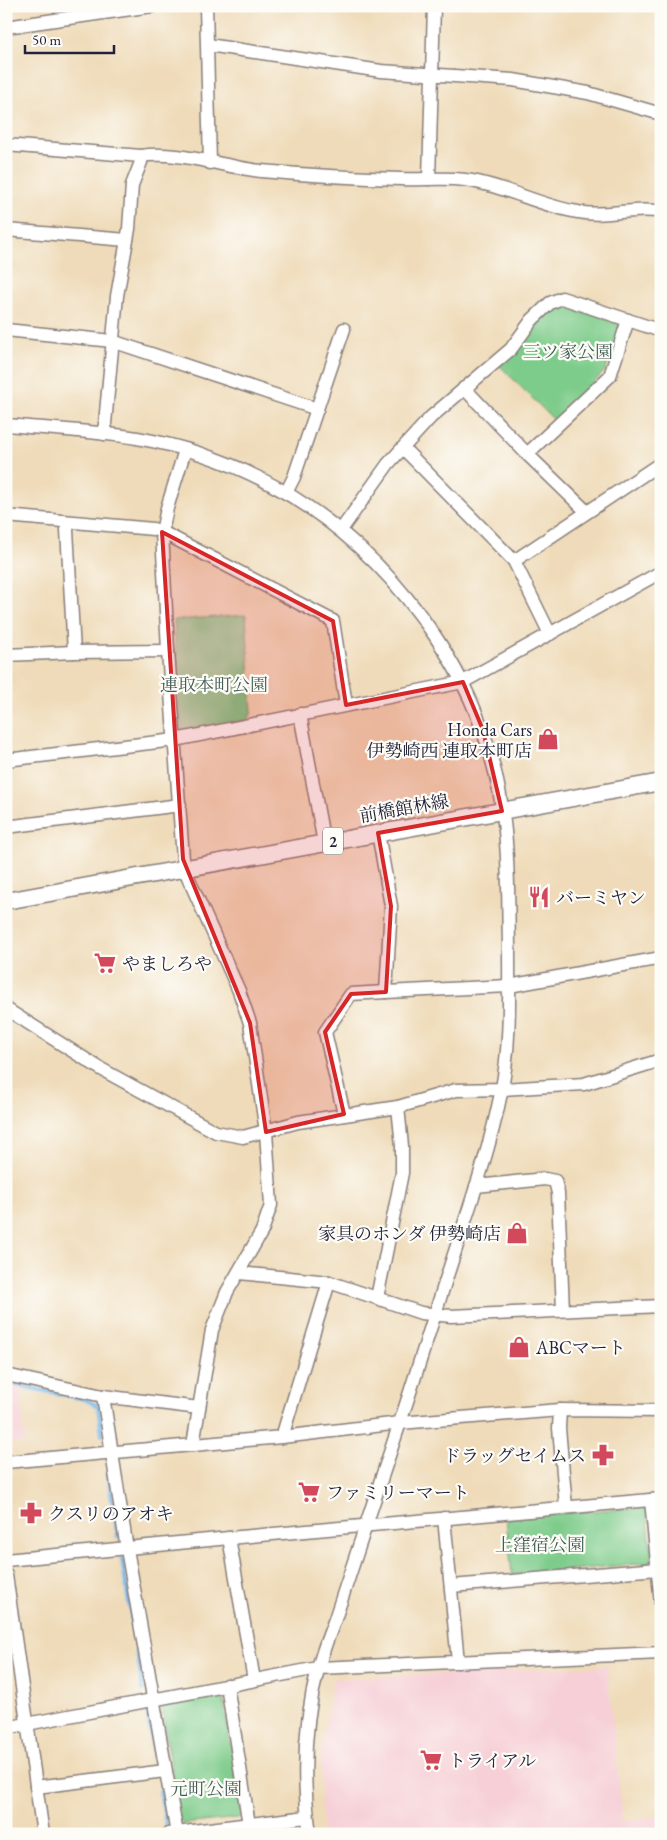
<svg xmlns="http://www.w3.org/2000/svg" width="667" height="1840" font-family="'EB Garamond','Noto Serif JP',serif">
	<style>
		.built { fill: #f6cfd7 }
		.green { fill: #7ecc8b; stroke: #507763 }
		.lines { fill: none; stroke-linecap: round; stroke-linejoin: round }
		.stream { stroke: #79bcef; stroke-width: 4 }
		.minor-casing { stroke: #887e7a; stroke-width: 15 }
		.major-casing { stroke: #887e7a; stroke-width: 19 }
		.minor { stroke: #fff; stroke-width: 12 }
		.major { stroke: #fff; stroke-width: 16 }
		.marked { fill: #d62828; fill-opacity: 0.2; stroke: #d62828; stroke-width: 4; stroke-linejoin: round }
		.labels { text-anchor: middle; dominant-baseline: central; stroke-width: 4.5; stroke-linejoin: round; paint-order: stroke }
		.shield { fill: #fdfcf7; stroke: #646373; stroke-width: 1 }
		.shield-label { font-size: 16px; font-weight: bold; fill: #22223b }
		.park-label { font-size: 18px; fill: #425e57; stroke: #fdfcf7 }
		.poi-label { font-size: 18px; fill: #22223b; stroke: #fdfcf7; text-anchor: start }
		.street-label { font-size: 18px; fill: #22223b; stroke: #fdfcf7 }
	</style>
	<rect width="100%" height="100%" fill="#fdfcf7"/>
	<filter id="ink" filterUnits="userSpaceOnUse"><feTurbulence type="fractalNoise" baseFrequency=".02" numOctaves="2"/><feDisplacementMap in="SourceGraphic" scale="10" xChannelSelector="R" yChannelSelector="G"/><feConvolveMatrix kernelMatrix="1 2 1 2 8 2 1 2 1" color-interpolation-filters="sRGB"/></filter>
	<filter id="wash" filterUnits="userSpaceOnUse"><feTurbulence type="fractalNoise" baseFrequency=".0096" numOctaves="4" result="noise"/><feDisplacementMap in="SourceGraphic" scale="20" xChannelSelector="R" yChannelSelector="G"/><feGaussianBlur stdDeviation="1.12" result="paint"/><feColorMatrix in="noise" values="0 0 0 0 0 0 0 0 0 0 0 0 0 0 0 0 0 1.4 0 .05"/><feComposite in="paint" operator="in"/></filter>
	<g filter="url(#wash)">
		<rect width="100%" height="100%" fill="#efdbb9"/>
		<g class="built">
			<polygon points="6,1387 20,1389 25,1443 6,1444"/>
			<polygon points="607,1666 623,1821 661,1816 661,1834 323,1834 321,1797 321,1756 333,1679"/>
		</g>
		<g class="green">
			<polygon points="562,304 618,322 620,328 605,371 555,421 499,365 555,306"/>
			<polygon points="246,615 252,712 248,720 184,732 180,730 174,620"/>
			<polygon points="642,1507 647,1510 652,1557 648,1563 512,1575 506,1518"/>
			<polygon points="220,1695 223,1697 242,1815 238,1818 184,1824 180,1821 162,1709 164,1705"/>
		</g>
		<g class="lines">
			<g class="stream">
				<polyline points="6,1383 84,1399 98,1406 102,1435"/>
				<polyline points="108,1474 118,1537"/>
				<polyline points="122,1559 143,1690"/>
				<polyline points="147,1713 156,1765"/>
				<polyline points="160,1791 166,1824"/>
			</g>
		</g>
	</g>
	<g filter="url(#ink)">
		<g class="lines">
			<g class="minor-casing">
				<g id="minor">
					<polyline points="206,6 210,163"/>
					<polyline points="6,27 152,6"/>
					<polyline points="208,45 381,71 513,80 588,93 661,114"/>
					<path d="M6 145 141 156C175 150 225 167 261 171 307 175 354 178 401 179 422 180 444 177 465 180 504 185 539 206 578 212 597 216 615 212 634 211 643 210 652 211 661 211"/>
					<polyline points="429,179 434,6"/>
					<polyline points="6,230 127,240"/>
					<polyline points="6,330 112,341 317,409"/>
					<polyline points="464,388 527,454 587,512"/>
					<path d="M6 425C50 429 94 431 137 438 263 460 364 531 435 636 474 694 498 761 505 831 509 869 508 907 509 945 509 994 511 1045 501 1093 489 1153 468 1211 449 1270 423 1353 396 1436 368 1519 357 1553 346 1586 335 1619 329 1635 322 1652 318 1669 304 1722 302 1779 310 1834"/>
					<polyline points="104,434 117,296 129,229 132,185 141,162 141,156"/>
					<polyline points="403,448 514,561 550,634"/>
					<polyline points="185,450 167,508 162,532 168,651 183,859 188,877 239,991 250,1023 266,1132 271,1205 262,1231 227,1292 212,1330 193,1445"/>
					<polyline points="527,454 610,376 628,320"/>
					<polyline points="286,493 294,477 344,329"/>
					<polyline points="6,516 153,529 162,532 333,621 346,705"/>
					<polyline points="69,522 67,530 74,652"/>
					<polyline points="341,530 388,464 431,417 511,349 532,320 550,303 562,298 661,331"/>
					<polyline points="514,561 661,463"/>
					<polyline points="6,655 74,652 168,651"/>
					<polyline points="300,714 324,843"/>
					<polyline points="6,760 175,740 463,682 661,572"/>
					<polyline points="6,827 180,805"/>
					<polyline points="378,833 391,906 386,992 509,986 661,958"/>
					<polyline points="6,1009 101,1069 216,1132 243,1137 298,1122 398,1107 456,1090 502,1089 584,1084 661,1060"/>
					<polyline points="344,1114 325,1032 351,994 386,992"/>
					<polyline points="476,1186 545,1179 555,1181 558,1193 563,1310"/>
					<polyline points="239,1273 329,1282 421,1313 451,1316 661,1306"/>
					<polyline points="377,1298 402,1173 402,1146 398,1107"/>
					<polyline points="6,1375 103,1396 199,1408"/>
					<polyline points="103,1396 127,1549 177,1834"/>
					<polyline points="560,1410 559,1428 566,1507"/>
					<polyline points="282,1437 329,1282"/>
					<polyline points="6,1462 282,1437 400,1423 523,1413 560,1410 661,1411"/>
					<polyline points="651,1500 661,1604"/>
					<polyline points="444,1518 458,1662"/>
					<polyline points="229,1538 254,1680"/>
					<polyline points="6,1560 229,1538 661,1499"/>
					<polyline points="6,1575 43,1834"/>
					<polyline points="451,1586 658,1569"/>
					<polyline points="227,1685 249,1825"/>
					<polyline points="6,1728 318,1668 661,1653"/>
					<polyline points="36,1787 165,1771"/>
					<polyline points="168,1834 307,1817"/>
				</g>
			</g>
			<g class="major-casing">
				<polyline id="major" points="6,901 661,782"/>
			</g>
			<use href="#minor" class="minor"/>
			<use href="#major" class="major"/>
		</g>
	</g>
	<path class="marked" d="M162 532 333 621 346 705 463 682 483 730 502 811 378 833 391 906 386 992 351 994 325 1032 344 1114 266 1132 250 1023 183 859Z"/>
	<defs>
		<g id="shop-bare" transform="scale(1.725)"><path d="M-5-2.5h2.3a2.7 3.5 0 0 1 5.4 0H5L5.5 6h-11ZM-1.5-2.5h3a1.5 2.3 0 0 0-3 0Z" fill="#d1495b" stroke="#fdfcf7" stroke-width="2.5" paint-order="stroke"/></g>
		<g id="restaurant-bare" transform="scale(1.725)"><path d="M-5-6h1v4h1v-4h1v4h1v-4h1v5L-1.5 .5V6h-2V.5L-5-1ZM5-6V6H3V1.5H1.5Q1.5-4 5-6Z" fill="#d1495b" stroke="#fdfcf7" stroke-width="2.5" paint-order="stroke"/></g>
		<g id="supermarket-bare" transform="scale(1.725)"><path d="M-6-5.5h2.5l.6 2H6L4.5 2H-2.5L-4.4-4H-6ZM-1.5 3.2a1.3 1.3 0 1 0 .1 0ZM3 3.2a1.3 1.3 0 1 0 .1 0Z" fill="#d1495b" stroke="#fdfcf7" stroke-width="2.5" paint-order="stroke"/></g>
		<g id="pharmacy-bare" transform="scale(1.725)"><path d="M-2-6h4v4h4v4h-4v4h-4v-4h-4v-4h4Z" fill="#d1495b" stroke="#fdfcf7" stroke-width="2.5" paint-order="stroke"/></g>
	</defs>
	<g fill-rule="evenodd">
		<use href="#shop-bare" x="548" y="739"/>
		<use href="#restaurant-bare" x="539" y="897"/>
		<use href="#supermarket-bare" x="105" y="963"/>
		<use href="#shop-bare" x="517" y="1233"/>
		<use href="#shop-bare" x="519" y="1347"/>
		<use href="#pharmacy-bare" x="603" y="1455"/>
		<use href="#supermarket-bare" x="309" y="1492"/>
		<use href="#pharmacy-bare" x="31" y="1513"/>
		<use href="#supermarket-bare" x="431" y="1760"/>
	</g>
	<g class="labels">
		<rect class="shield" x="323" y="827.5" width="20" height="27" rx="4"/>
		<g class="shield-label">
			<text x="333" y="841">2</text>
		</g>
		<g class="park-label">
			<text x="568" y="351">三ツ家公園</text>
			<text x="214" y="684">連取本町公園</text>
			<text x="540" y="1544">上窪宿公園</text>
			<text x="206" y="1788">元町公園</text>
		</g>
		<g class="poi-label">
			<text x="532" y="729" text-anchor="end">Honda Cars<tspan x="532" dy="21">伊勢崎西 連取本町店</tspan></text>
			<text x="556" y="897">バーミヤン</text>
			<text x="122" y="963">やましろや</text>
			<text x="501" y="1233" text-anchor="end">家具のホンダ 伊勢崎店</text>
			<text x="536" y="1347">ABCマート</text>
			<text x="586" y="1455" text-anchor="end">ドラッグセイムス</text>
			<text x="326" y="1492">ファミリーマート</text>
			<text x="48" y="1513">クスリのアオキ</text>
			<text x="448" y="1760">トライアル</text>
		</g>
		<g class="street-label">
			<text transform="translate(404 808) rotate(-10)">前橋館林線</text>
		</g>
	</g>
	<rect width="667" height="1840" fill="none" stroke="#fdfcf7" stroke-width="25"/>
	<path d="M25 45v8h89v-8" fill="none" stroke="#22223b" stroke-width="2.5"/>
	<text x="32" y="45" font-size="15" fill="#22223b" stroke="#fdfcf7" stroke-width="4" paint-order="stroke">50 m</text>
</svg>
